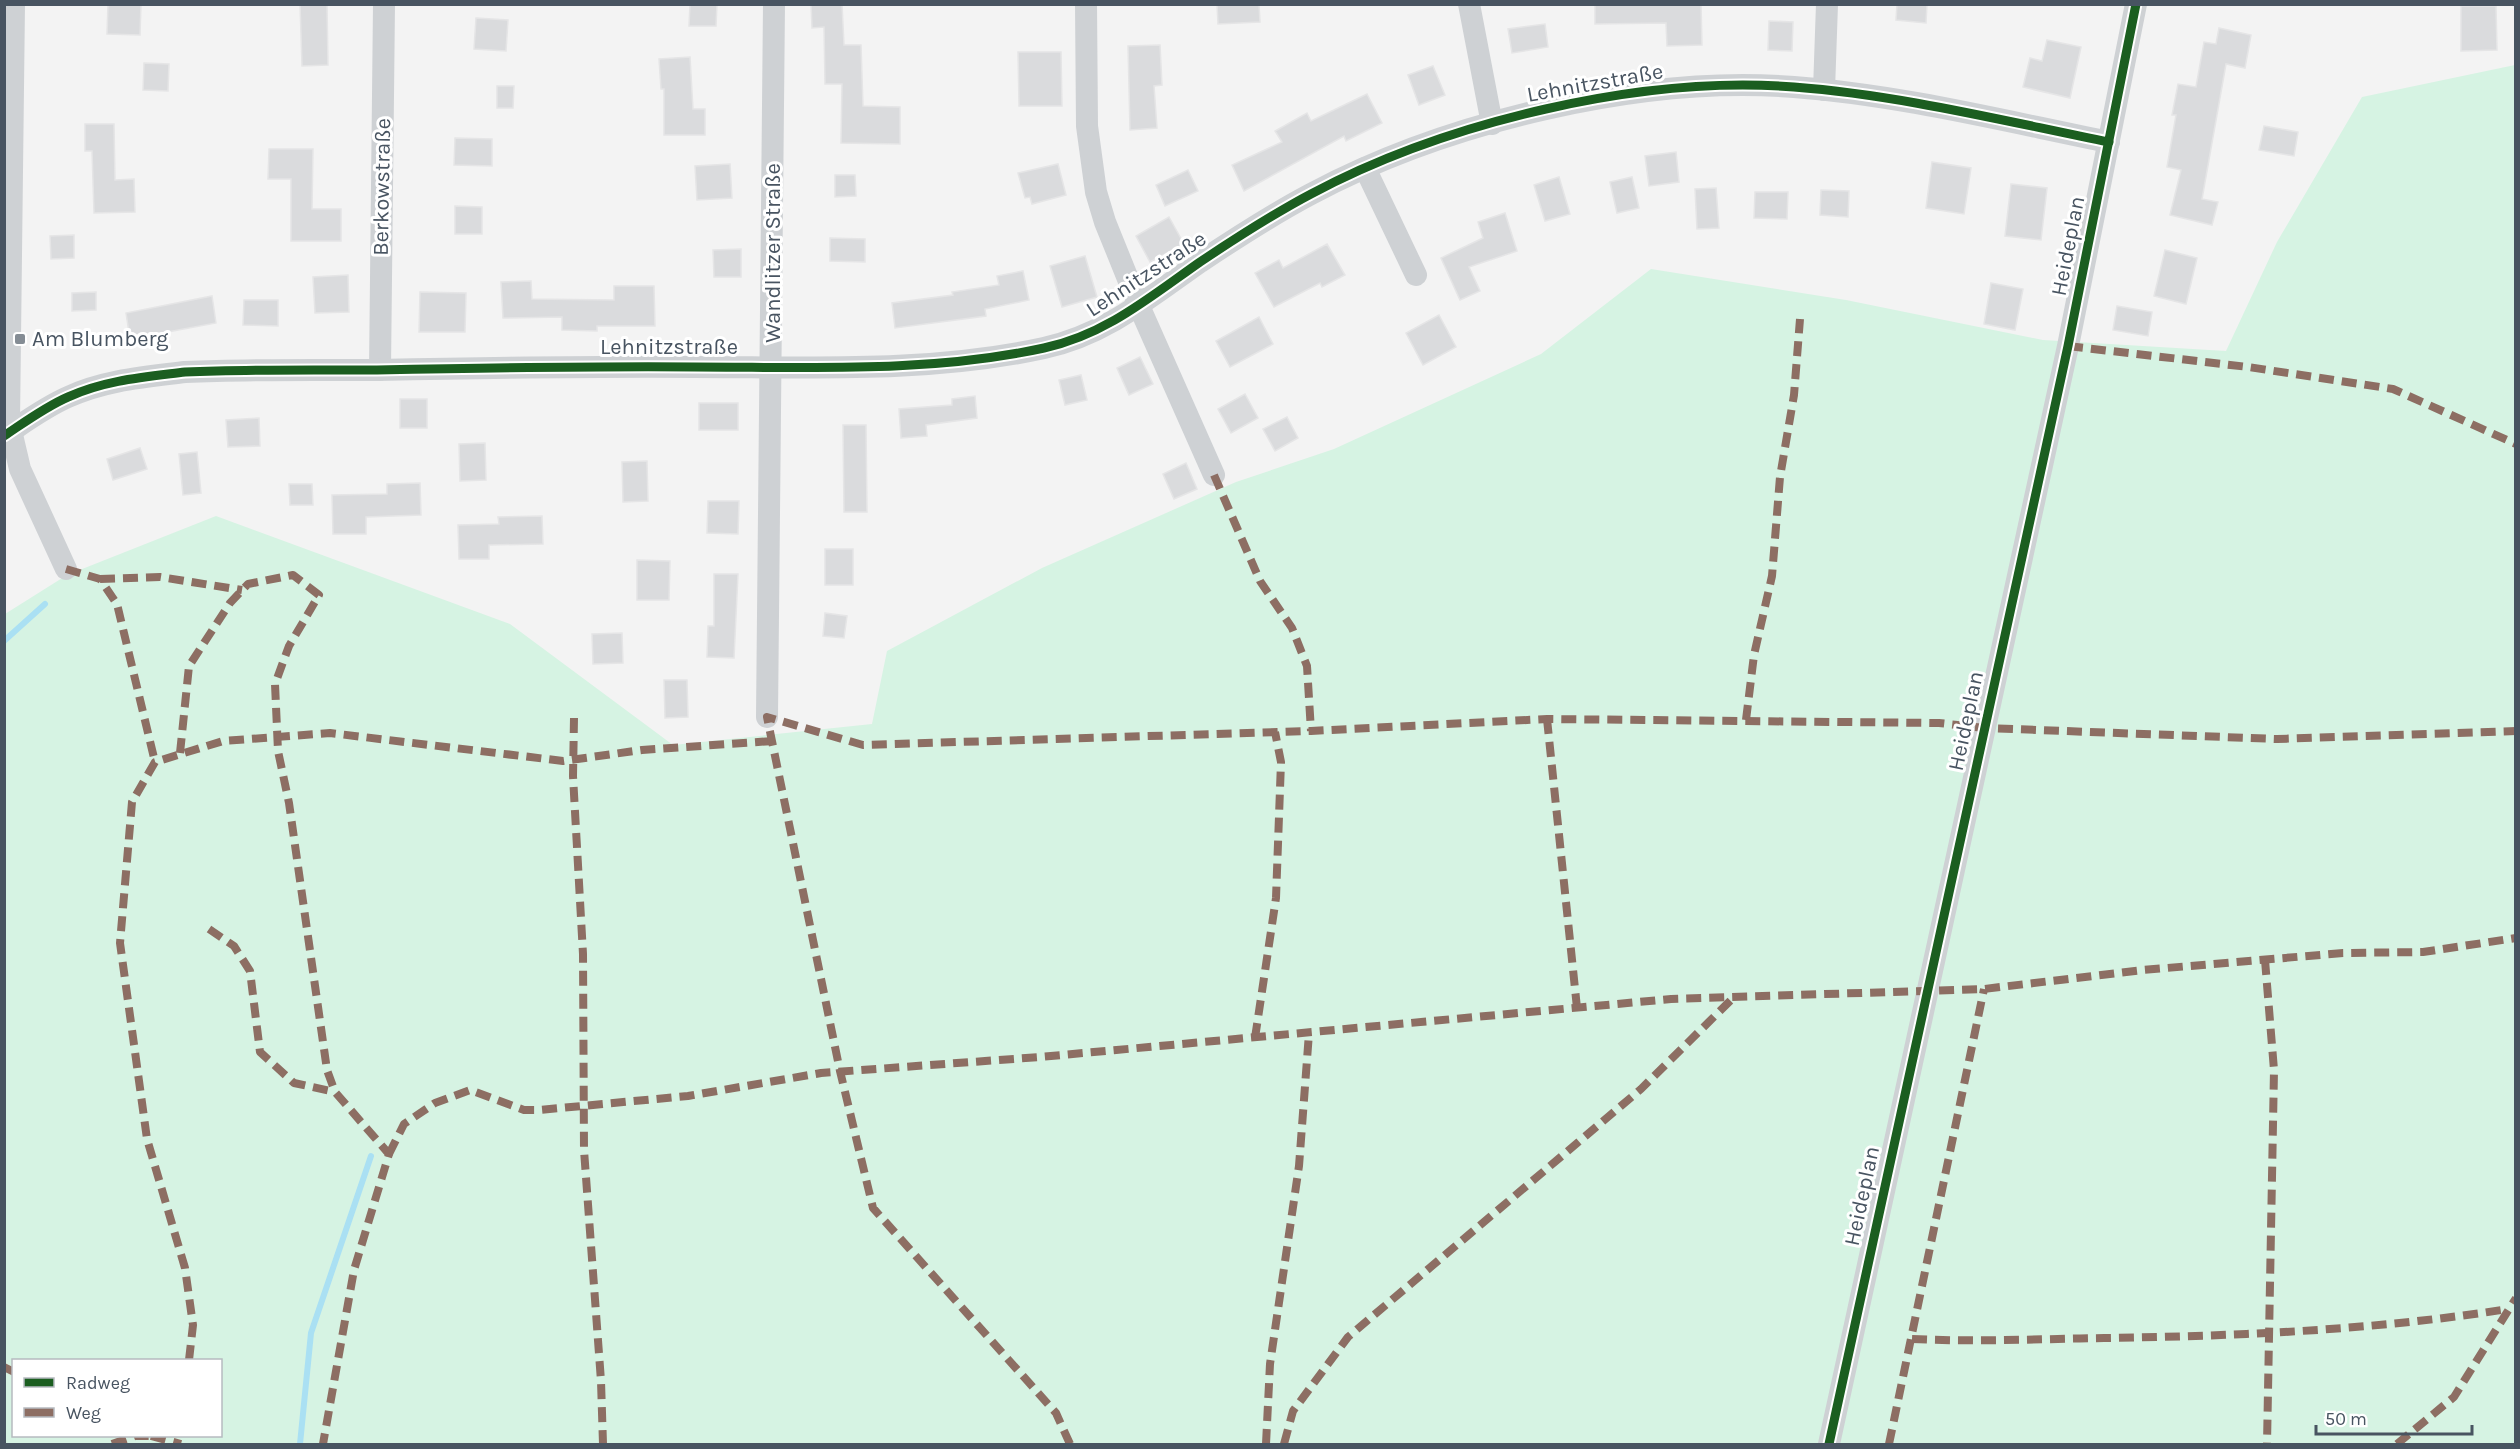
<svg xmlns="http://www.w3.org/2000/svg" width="2520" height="1449" font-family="Karla,sans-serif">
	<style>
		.green { fill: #d6f3e3; fill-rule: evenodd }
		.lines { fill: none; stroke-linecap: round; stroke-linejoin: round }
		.stream { stroke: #aae0f3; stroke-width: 6 }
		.building { fill: #dadbdd; stroke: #e5e5e6; stroke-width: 1.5 }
		.minor { stroke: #ced1d4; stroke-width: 22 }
		.quiet { stroke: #8d6e63; stroke-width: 8; stroke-dasharray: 15 8; stroke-linecap: butt }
		.cycleway-casing { stroke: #fff; stroke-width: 13 }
		.cycleway { stroke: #1b5e20; stroke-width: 9 }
		.poi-dot { fill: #848c94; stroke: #fff; stroke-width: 2 }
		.labels { text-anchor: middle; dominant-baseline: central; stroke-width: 6; stroke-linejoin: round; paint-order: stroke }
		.street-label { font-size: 22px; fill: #485461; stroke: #fff }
		.poi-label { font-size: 22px; fill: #485461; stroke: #fff; text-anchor: start }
	</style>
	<rect width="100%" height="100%" fill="#f3f3f3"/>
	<path class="green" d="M2515 65V1444H5V614L67 575 216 516 510 624 673 745 872 724 887 651 1042 568 1236 482 1334 449 1541 354 1651 269 1846 300 2043 340 2226 351 2277 242 2362 97ZM14 1360H220V1436H14Z"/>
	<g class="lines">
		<g class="stream">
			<polyline points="4,641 45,604"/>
			<polyline points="300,1444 311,1333 371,1156"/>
		</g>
	</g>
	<g class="building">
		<polygon points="108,4 141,4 140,35 107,34"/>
		<polygon points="300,4 327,4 328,65 302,66"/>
		<polygon points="690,4 717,4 716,26 689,26"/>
		<polygon points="811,4 842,4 844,45 861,45 863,106 900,107 900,144 841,143 842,84 825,84 824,27 812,28"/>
		<polygon points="1217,4 1259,4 1260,22 1218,24"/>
		<polygon points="1595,4 1701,4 1702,45 1667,46 1666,23 1595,24"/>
		<polygon points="1897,4 1927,4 1926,23 1896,20"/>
		<polygon points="2461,6 2496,6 2497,50 2461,51"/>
		<polygon points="476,18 508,20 506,51 474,49"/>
		<polygon points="1769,21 1793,22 1792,51 1768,50"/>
		<polygon points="1545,24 1548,47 1512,53 1508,29"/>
		<polygon points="2219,28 2251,35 2245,68 2226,64 2202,199 2218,202 2212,225 2170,215 2181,170 2167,167 2176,115 2172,115 2178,84 2196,87 2204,42 2216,44"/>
		<polygon points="2047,40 2081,47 2070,98 2023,87 2030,58 2042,61"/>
		<polygon points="1160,45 1162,85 1154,86 1157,128 1130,130 1128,46"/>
		<polygon points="1018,52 1061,52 1062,106 1019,106"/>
		<polygon points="690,57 693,109 705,109 705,135 664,135 664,89 661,89 659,59"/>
		<polygon points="144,63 169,64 168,91 143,90"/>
		<polygon points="1433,66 1445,95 1419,105 1408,75"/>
		<polygon points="497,86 514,86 513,108 497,108"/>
		<polygon points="1367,94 1382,123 1346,141 1344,136 1244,191 1232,165 1282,142 1275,131 1307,113 1311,121"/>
		<polygon points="85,124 114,124 115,180 134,179 135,212 94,213 92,151 85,151"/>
		<polygon points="2264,126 2298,132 2294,156 2259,150"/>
		<polygon points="455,138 492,139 492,166 454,165"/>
		<polygon points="269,149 313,149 312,209 341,209 341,241 291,241 291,179 268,179"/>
		<polygon points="1676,152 1679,182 1649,186 1645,156"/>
		<polygon points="1932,162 1971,168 1964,214 1926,208"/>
		<polygon points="730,164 732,198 697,200 695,166"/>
		<polygon points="1058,164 1066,195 1032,204 1030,197 1025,198 1018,173"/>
		<polygon points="1188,170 1198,191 1165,206 1156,185"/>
		<polygon points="835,175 855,175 856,196 835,197"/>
		<polygon points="1559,177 1570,214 1545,221 1534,185"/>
		<polygon points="1632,177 1639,208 1617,213 1610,182"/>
		<polygon points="2011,184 2047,188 2041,240 2005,236"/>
		<polygon points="1716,188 1719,228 1697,229 1695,189"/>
		<polygon points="1821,190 1849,191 1848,217 1820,215"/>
		<polygon points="1755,192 1788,192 1787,219 1754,218"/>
		<polygon points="455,206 482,207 482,234 455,234"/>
		<polygon points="1505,213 1517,251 1469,267 1480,291 1460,300 1441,258 1483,238 1478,222"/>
		<polygon points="1169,217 1184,244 1150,262 1136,236"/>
		<polygon points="74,235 74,258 51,259 50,236"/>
		<polygon points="830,238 865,239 865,262 830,261"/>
		<polygon points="1327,244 1345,275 1322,287 1320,283 1274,307 1255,273 1279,260 1283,268"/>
		<polygon points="741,249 741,277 714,277 713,250"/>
		<polygon points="2165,250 2197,258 2186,304 2154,296"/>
		<polygon points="1085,256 1097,297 1062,307 1050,266"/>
		<polygon points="1023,271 1029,300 985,309 986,316 895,328 892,303 953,295 952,292 999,285 997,276"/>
		<polygon points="348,275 349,312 315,313 313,277"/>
		<polygon points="531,281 532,299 614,300 614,286 654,286 655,326 597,326 597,331 562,330 562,317 503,318 501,282"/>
		<polygon points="1991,283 2023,289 2015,330 1984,324"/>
		<polygon points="96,292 96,310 72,311 72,293"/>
		<polygon points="420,292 466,293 465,332 419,332"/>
		<polygon points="212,296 216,323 130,339 126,313"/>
		<polygon points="244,300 278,300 278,326 243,325"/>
		<polygon points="2117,306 2152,312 2148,336 2113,330"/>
		<polygon points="1439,315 1456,347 1423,365 1406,333"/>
		<polygon points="1259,317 1273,344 1230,367 1216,341"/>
		<polygon points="1140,357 1153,384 1129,395 1117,368"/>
		<polygon points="1081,375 1087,400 1065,405 1059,380"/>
		<polygon points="1245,394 1258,418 1231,433 1218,409"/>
		<polygon points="975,396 977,418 926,425 927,436 901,438 899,409 952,405 952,399"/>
		<rect x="400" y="399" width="27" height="29"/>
		<rect x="699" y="403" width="39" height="27"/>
		<polygon points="1287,417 1298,438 1275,451 1263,429"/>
		<polygon points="259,418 260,446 228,447 226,420"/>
		<polygon points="843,425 866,425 867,512 844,512"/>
		<polygon points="485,443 486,480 460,481 459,444"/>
		<polygon points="140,448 147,469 113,480 107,459"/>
		<polygon points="197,452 201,493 183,495 179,454"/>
		<polygon points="647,461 648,501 623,502 622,462"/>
		<polygon points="1186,463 1197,489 1174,499 1163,474"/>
		<polygon points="420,483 421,515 366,517 366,534 333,534 332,495 387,494 387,484"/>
		<polygon points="289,484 312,484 313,505 290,505"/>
		<polygon points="708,501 739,501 738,534 707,533"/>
		<polygon points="542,516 543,544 489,545 489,559 459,559 458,525 499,524 498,517"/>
		<rect x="825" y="549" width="28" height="36"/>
		<polygon points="637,560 670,561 669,600 637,600"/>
		<polygon points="714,574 738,574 734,658 707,657 708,626 714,626"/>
		<polygon points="825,613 847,616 844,638 823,636"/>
		<polygon points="622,633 623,663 593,664 592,634"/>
		<polygon points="664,680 687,680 688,717 665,718"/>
	</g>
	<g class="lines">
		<g class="minor">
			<polyline points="14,4 9,422 20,469 66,569"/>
			<polyline points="1086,4 1087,126 1096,192 1105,222 1139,306 1214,475"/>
			<polyline points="1469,4 1492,124"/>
			<polyline points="1824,90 1827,4"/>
			<polyline points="1365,168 1416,275"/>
			<polyline points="380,370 384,4"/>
			<path d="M4 436C25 422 45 407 68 397 105 380 145 377 185 372 248 369 312 370 375 370 482 368 588 366 695 367 812 367 929 373 1044 348 1105 335 1150 297 1200 262 1236 238 1273 214 1311 194 1446 122 1641 75 1794 87 1900 95 2004 121 2109 142"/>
			<polyline points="767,717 774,4"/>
			<polyline points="1829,1444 2068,346 2136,4"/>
		</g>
		<g class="quiet">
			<polyline points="2068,346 2248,367 2393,389 2516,444"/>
			<polyline points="1214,475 1260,581 1292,628 1307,666 1311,731"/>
			<polyline points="66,569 100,579 117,604 155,762"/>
			<polyline points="100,579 160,577 242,590"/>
			<polyline points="574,718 573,776 583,954 584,1150 601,1381 603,1444"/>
			<polyline points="1547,719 1577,1008"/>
			<polyline points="1746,720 1754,655 1772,576 1780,477 1794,395 1800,319"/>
			<polyline points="180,753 189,666 230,603 248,584 293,575 319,595 289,646 275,684 278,751 289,803 327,1070 335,1092 389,1154 354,1270 323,1444"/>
			<polyline points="209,929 234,946 250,971 260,1052 294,1083 335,1092"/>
			<polyline points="2265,960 2274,1070 2267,1444"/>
			<polyline points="1255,1038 1276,898 1281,762 1275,732"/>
			<polyline points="389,1154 404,1124 435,1103 470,1090 524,1110 539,1110 688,1096 821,1073 1040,1057 1671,999 1984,989 2143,970 2343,953 2423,952 2516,938"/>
			<path d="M1912 1339C1976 1342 2040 1339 2104 1338 2239 1336 2375 1330 2508 1309"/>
			<polyline points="189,1360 193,1325 185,1268 147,1139 120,943 132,802 155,762 223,741 330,733 563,761 642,750 772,741"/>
			<polyline points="4,1367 14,1372"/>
			<polyline points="151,1436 181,1444"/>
			<polyline points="112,1444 135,1436 152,1436"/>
			<polyline points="1070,1444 1056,1413 873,1208 840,1071 767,717 863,745 1311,731 1547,719 1939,723 1985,728 2277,739 2516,731"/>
			<polyline points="1266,1444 1270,1364 1299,1166 1309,1033"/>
			<polyline points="1284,1444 1293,1411 1348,1337 1641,1089 1733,998"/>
			<polyline points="1889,1444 1984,989"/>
			<polyline points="2397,1444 2454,1397 2516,1298"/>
		</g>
		<g class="cycleway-casing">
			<g id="cycleway">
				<path d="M4 436C25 422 45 407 68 397 105 380 145 377 185 372 248 369 312 370 375 370 482 368 588 366 695 367 812 367 929 373 1044 348 1105 335 1150 297 1200 262 1236 238 1273 214 1311 194 1446 122 1641 75 1794 87 1900 95 2004 121 2109 142"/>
				<polyline points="1829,1444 2068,346 2136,4"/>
			</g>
		</g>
		<use href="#cycleway" class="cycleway"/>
	</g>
	<rect class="poi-dot" x="14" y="333" width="12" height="12" rx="3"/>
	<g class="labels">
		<g class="street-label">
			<text transform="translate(1595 83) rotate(-10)">Lehnitzstraße</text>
			<text transform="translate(382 187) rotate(-89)">Berkowstraße</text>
			<text transform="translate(2068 246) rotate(-79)">Heideplan</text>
			<text transform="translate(773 253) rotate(-90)">Wandlitzer Straße</text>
			<text transform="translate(1146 274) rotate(-33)">Lehnitzstraße</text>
			<text x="669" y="347">Lehnitzstraße</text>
			<text transform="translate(1966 721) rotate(-78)">Heideplan</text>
			<text transform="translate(1862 1196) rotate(-78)">Heideplan</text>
		</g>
		<g class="poi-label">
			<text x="32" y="339">Am Blumberg</text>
		</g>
	</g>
	<rect width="2520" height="1449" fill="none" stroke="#485461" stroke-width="12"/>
	<rect x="12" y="1359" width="210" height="78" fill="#ffffff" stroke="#b6bbc0" stroke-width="1.5"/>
	<rect x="24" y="1378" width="30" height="9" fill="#1b5e20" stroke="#b6bbc0" stroke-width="1.5"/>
	<text x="66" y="1389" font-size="18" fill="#485461">Radweg</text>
	<rect x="24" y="1408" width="30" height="9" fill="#8d6e63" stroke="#b6bbc0" stroke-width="1.5"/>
	<text x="66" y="1419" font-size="18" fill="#485461">Weg</text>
	<path d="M2316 1425v9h156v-9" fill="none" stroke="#485461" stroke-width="3"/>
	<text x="2325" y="1425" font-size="18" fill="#485461" stroke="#ffffff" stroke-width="4.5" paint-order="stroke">50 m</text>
</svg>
